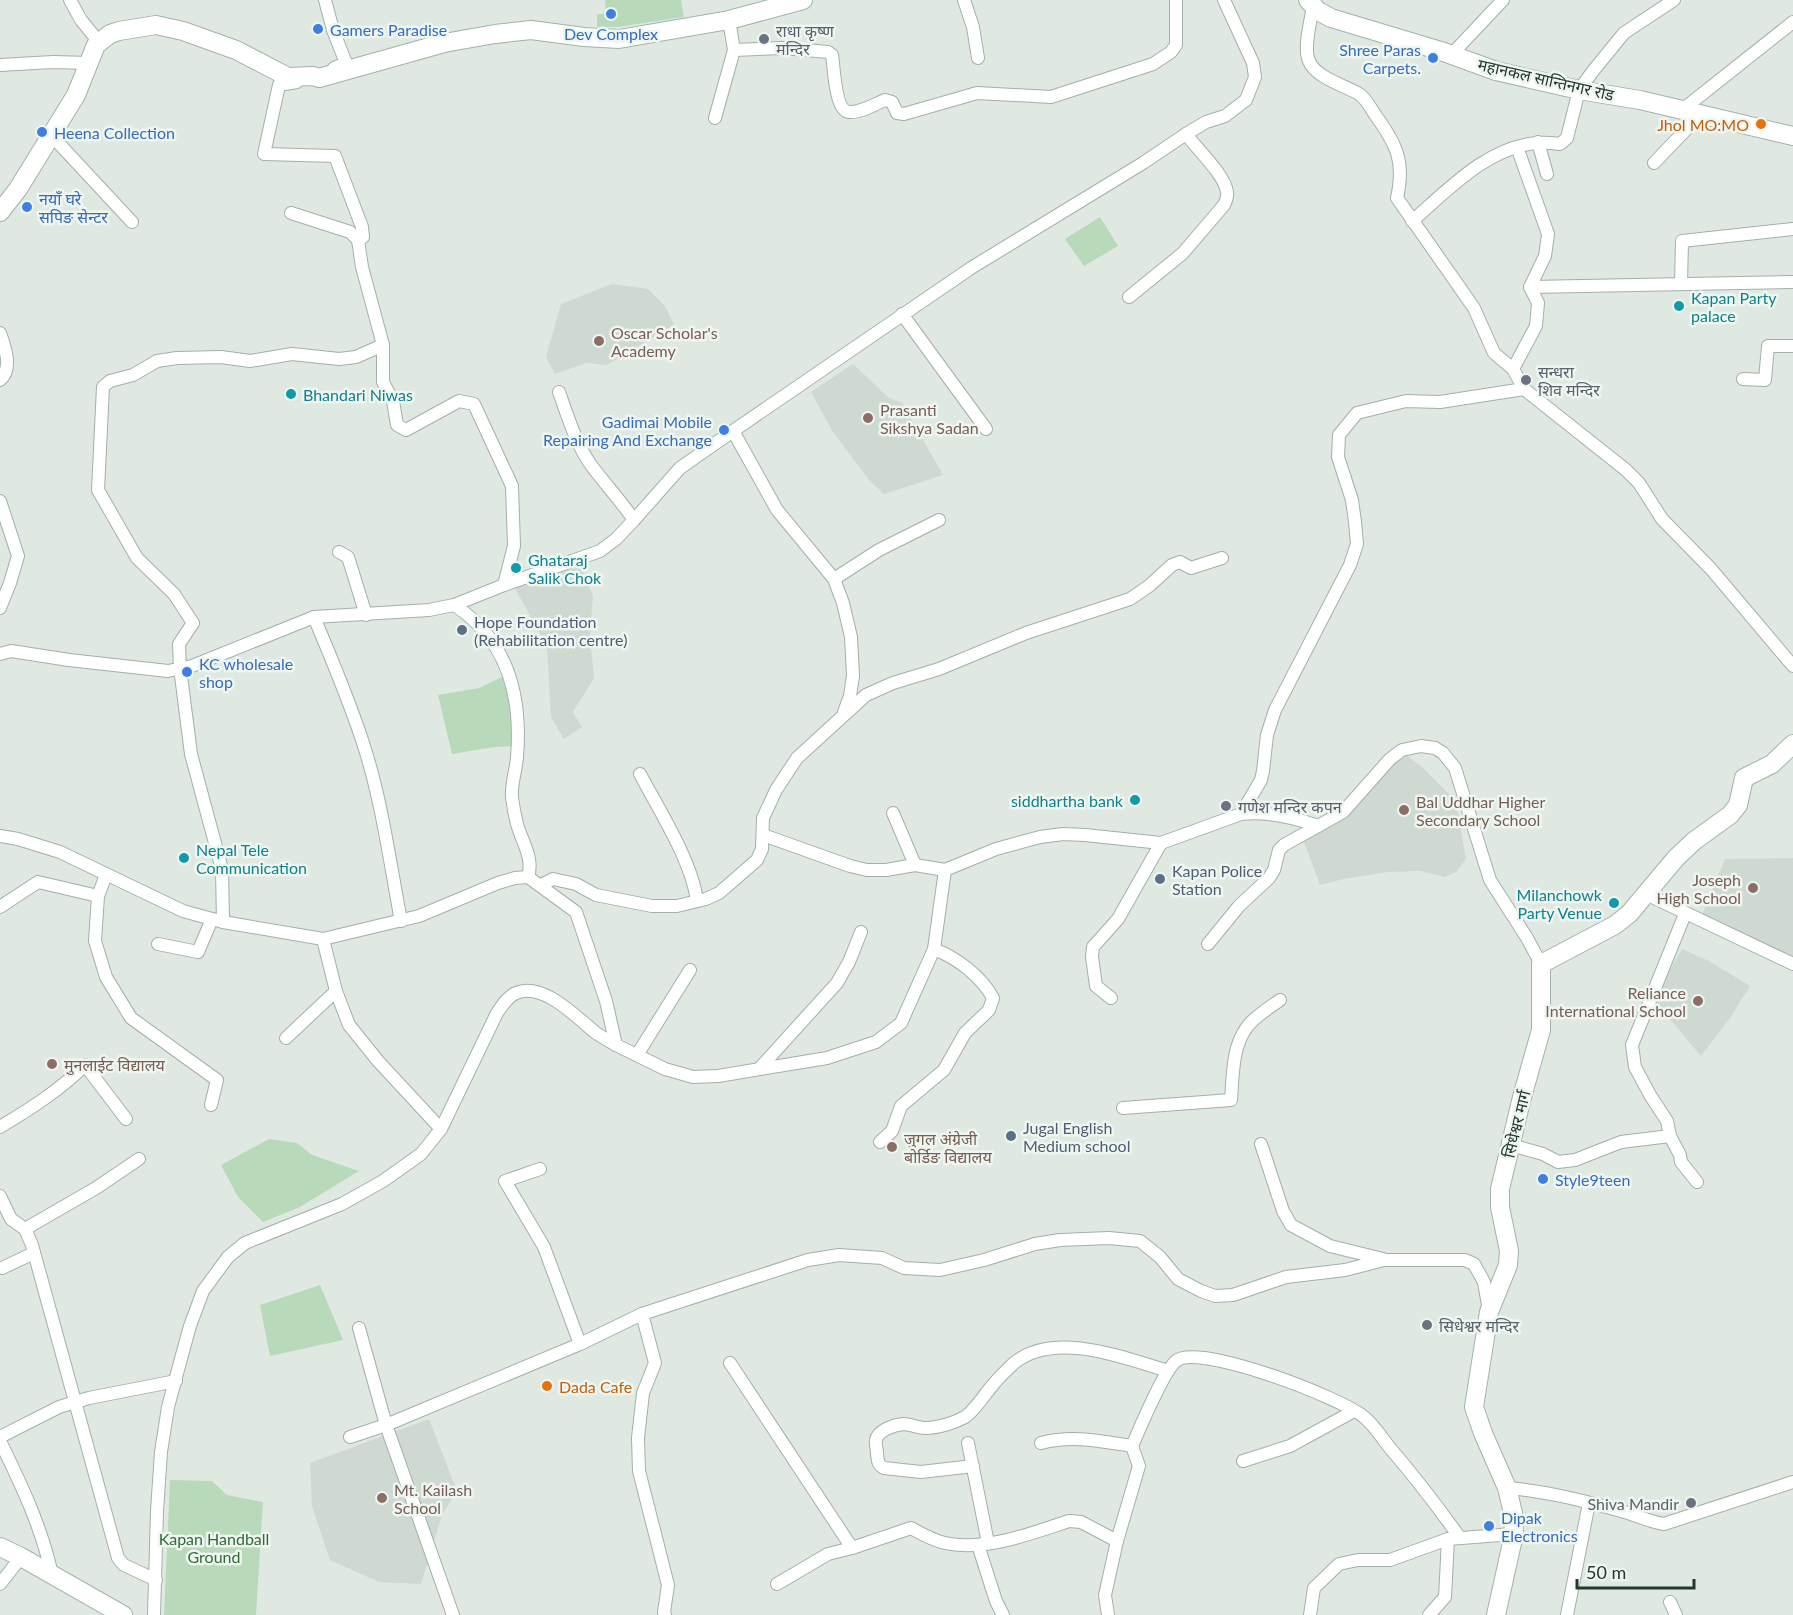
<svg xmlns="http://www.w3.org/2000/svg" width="1793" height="1615" font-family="Lato,'Noto Sans Devanagari',sans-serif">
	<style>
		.built { fill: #cdd9d1 }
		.green { fill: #b9d9bb }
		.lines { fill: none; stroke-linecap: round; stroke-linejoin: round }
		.street-casing { stroke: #a2b0a8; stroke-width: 14 }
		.secondary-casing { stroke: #9fb4a8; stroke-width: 20 }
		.street { stroke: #fff; stroke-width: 12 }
		.secondary { stroke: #fff; stroke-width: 18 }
		.shop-dot { fill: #3f7fe0; stroke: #eff6f1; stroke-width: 2 }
		.worship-dot { fill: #6b7280; stroke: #eff6f1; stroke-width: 2 }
		.food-dot { fill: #e8710a; stroke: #eff6f1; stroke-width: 2 }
		.culture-dot { fill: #0f9aa8; stroke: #eff6f1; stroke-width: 2 }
		.education-dot { fill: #8d6e63; stroke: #eff6f1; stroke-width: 2 }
		.service-dot { fill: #5c6f8a; stroke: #eff6f1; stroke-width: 2 }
		.labels { text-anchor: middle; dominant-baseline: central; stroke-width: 5; stroke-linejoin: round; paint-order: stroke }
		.shop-label { font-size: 16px; fill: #366cbe; stroke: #eff6f1; text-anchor: start }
		.worship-label { font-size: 16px; fill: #5b616d; stroke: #eff6f1; text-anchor: start }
		.street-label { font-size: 16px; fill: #21382d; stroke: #eff6f1 }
		.food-label { font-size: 16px; fill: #c56008; stroke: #eff6f1; text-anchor: end }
		.culture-label { font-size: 16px; fill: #0d838f; stroke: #eff6f1; text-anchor: start }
		.education-label { font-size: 16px; fill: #785e54; stroke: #eff6f1; text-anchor: start }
		.service-label { font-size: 16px; fill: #4e5e75; stroke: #eff6f1; text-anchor: start }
		.park-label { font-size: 16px; fill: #2f6b39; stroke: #eff6f1 }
	</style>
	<rect width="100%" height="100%" fill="#dfe9e2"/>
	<g class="built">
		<polygon points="612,284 648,289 665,306 674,325 607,365 586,363 555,374 546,357 561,304"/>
		<polygon points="853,364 889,398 902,403 943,475 884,494 869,480 833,432 811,392"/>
		<polygon points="579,562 593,596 590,636 594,678 573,712 582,727 564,739 551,717 547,647 515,588"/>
		<polygon points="1403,753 1422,767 1456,801 1466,859 1456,872 1445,877 1420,871 1388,872 1343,879 1320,885 1303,839"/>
		<polygon points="1793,858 1793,958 1701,917 1725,859"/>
		<polygon points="1682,949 1709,961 1750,986 1730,1018 1701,1056 1653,999"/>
		<polygon points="429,1419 457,1491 442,1515 421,1584 379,1582 330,1560 312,1506 310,1463"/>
	</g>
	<g class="green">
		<polygon points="605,0 681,0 684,17 618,27 597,27 597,14 606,14"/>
		<polygon points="1100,217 1118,246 1084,266 1065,239"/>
		<polygon points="504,676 510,698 513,746 495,747 452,754 438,695 479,688"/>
		<polygon points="269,1139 297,1143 312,1155 359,1171 300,1207 263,1222 238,1197 221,1165"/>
		<polygon points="320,1285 343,1340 270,1356 260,1305"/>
		<polygon points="170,1480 212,1481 227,1495 263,1502 256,1615 164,1615"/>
	</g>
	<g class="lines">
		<g class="street-casing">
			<g id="street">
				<polyline points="70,0 81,20 99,42"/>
				<polyline points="325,0 333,30 346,63 334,68"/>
				<polyline points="964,0 973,27 978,58"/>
				<path d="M1313 6C1311 20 1303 48 1309 61 1316 78 1344 85 1359 94 1366 98 1371 109 1376 116 1397 145 1405 162 1397 198L1474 308 1494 353 1513 369 1524 389 1626 470 1639 483 1662 519 1711 569 1793 666"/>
				<path d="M734 50 783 48 828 52 832 55C834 67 835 111 849 112 861 113 875 104 885 100L892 102 897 113 904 114 977 93 1051 97 1153 64 1171 52 1176 45V0"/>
				<polyline points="1452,54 1503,0"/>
				<polyline points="0,65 53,62 90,63"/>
				<polyline points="297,82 279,85 264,154 335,156 362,227 363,237 358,240 362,267 383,345 383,382 393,401 397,425 406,430 459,401 474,404 512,486 514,546 504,585"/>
				<polyline points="1682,110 1793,22"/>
				<polyline points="715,118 734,50 729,20"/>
				<polyline points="51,135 132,222"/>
				<polyline points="1538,142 1547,174"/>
				<polyline points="1654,163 1701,114"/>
				<polyline points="291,213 350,232 358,240"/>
				<path d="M1412 221C1448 190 1487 147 1537 143 1545 142 1553 143 1560 144L1567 138 1579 90 1593 71 1624 33 1674 0"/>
				<polyline points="1681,284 1682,241 1793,229"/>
				<polyline points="1530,287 1793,282"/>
				<path d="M1129 297 1183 253 1224 205C1226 201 1228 197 1227 192 1225 175 1196 148 1186 134"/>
				<polyline points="902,314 986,429"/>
				<path d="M0 333C5 347 13 369 0 380"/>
				<polyline points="1513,369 1536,326 1538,303 1530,287 1545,256 1548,234 1517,147"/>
				<polyline points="1743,379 1765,380 1768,346 1793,346"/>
				<path d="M559 392C568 417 576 444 591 465 605 484 621 501 634 520"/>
				<polyline points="733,431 777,510 834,579 843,603 851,637 853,676 850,696 844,712"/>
				<polyline points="0,501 18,556 10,583 0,608"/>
				<polyline points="339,552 348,557 366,615"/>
				<polyline points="834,579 879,550 939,520"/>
				<path d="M454 605C508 640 522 696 517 757 516 771 511 783 512 797 513 806 515 816 517 824 522 842 534 858 528 877"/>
				<path d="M314 617C332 660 350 702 364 746 382 802 390 863 401 921"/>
				<polyline points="0,654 11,651 69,660 168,671 192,666 314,617 429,610 454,605 504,585 600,551 616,539 634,520 680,468 733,431 971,268 1143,163 1186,134 1206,122 1225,116 1246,100 1255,77 1253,63 1224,0"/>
				<path d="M640 774C659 810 692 861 697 901"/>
				<polyline points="893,813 915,865"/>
				<path d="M1241 814C1268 811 1293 817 1318 826L1343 812 1390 759 1402 750 1421 746 1435 748 1443 753 1455 768 1490 880 1527 938 1541 964"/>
				<polyline points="763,835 850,866 867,870 886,870 915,865 945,870"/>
				<polyline points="0,836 18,839 60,852 183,911 223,922 323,939 419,916 498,883 515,878 528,877 576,912 606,1001 616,1045 665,1069 693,1077 718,1076 827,1058 876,1042 901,1023 934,949 945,870 996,849 1040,837 1063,834 1085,835 1161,843 1241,814 1261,780 1263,771 1267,735 1275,710 1350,565 1357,544 1355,522 1352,500 1338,457 1339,435 1357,413 1406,401 1440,402 1524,389"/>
				<polyline points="106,875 98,896 95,941 106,977 131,1018 217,1080 211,1105"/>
				<polyline points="541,885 553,879 576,884 596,895 652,906 677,906 706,899 719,893 757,860 762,849 763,818 776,790 797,758 866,695 893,683 939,669 1026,633 1130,599 1149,586 1172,565 1180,562 1191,568 1222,558"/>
				<polyline points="1646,894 1793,964"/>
				<polyline points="0,907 38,882 98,896"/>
				<polyline points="1685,914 1632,1045 1635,1067 1650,1095 1667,1121 1670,1136 1680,1155 1681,1162 1697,1182"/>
				<polyline points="223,922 222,869 191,754 180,668 179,644 193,623 174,594 137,558 98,490 103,387 110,381 133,375 157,361 177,358 221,357 250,361 292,354 339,359 356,357 383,345"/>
				<polyline points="323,939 336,991 349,1025 378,1061 441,1129"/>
				<polyline points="158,944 198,952 212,919"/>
				<polyline points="1208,944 1239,906 1269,878 1274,870 1279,850 1284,845 1318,826"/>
				<polyline points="1111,998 1096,986 1092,957 1093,947 1118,919 1161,843"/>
				<polyline points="286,1038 336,991"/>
				<polyline points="637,1055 690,970"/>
				<polyline points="759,1069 837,983 849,962 861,932"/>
				<path d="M1123 1108 1231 1100C1233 1075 1232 1047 1247 1027 1255 1016 1269 1008 1280 1000"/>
				<path d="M0 1127C30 1109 60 1090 85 1065L126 1119"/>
				<path d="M880 1142 892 1131 901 1106 944 1070 965 1033 989 1010 993 998C981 976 957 958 934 949"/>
				<polyline points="1261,1144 1283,1211 1291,1225 1330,1246 1383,1259"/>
				<polyline points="1511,1145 1543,1154 1558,1162 1575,1160 1621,1142 1670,1136"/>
				<polyline points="540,1169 505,1181 544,1247 580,1344"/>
				<polyline points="0,1196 11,1219 25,1229 32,1245 118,1558 124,1565 156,1580"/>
				<polyline points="25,1229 96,1188 139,1159"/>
				<polyline points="2,1268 34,1253"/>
				<polyline points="642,1314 655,1363 643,1393 638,1438 639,1471 668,1585 664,1612 665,1615"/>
				<polyline points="359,1328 386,1425 453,1615"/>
				<polyline points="730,1363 852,1548"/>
				<polyline points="0,1437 59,1407 89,1398 176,1381"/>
				<polyline points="350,1437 386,1425 580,1344 642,1314 808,1260 839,1255 882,1258 904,1268 940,1270 984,1260 1035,1244 1060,1240 1109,1238 1140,1241 1160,1257 1178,1279 1201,1291 1215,1296 1233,1295 1286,1277 1345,1270 1384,1260 1465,1260 1474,1264 1484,1282 1489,1311"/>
				<path d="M0 1441C21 1484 42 1528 52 1575"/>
				<polyline points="968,1443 988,1543"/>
				<path d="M1041 1443C1073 1435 1099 1441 1132 1446"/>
				<polyline points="1243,1461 1290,1446 1354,1411"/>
				<path d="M973 1466 921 1472 884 1468C877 1464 878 1461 877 1453 877 1449 875 1443 876 1440 878 1430 894 1425 903 1424 910 1424 918 1428 925 1428 938 1428 954 1423 965 1417 975 1410 984 1395 992 1386 998 1378 1007 1370 1014 1363 1055 1330 1124 1358 1168 1371"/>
				<path d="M1507 1488C1547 1491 1589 1502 1628 1513 1640 1517 1651 1522 1664 1524L1793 1482"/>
				<polyline points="978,1545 996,1601 1003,1615"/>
				<polyline points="0,1584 21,1557"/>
				<path d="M777 1584 828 1554 852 1548 911 1528C922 1534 932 1540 945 1543 983 1552 1033 1533 1069 1521L1081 1522 1117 1541"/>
				<polyline points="1670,1602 1676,1615"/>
				<path d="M154 1615 157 1511 161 1452 168 1407 182 1355 190 1326 203 1291 228 1257 245 1243 342 1204 383 1181 421 1154 441 1129 497 1013C502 1006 507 997 516 993 543 981 577 1018 596 1033 602 1037 609 1041 616 1045"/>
				<path d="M1108 1615 1105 1595 1117 1541 1139 1466 1132 1446C1140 1428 1163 1372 1176 1361 1197 1342 1342 1398 1364 1417 1374 1425 1382 1438 1390 1448 1415 1477 1438 1507 1460 1538"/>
				<polyline points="1310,1615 1314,1588 1339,1564 1358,1560 1390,1560 1448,1539 1514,1534"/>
				<polyline points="1429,1615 1445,1597 1448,1539"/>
				<polyline points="1567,1615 1589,1503"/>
			</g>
		</g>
		<g class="secondary-casing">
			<g id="secondary">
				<polyline points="1308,0 1318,11 1331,18 1441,51 1496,71 1579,90 1640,100 1793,136"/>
				<polyline points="0,212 18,189 76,95 96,45 110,34 119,31 156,25 183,31 236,50 288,77 313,76 319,78 444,43 495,34 531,30 584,37 619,39 729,20 803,0"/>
				<polyline points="0,1547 21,1557 123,1615"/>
				<polyline points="1496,1615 1514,1534 1513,1513 1507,1488 1483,1433 1474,1407 1489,1312 1508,1265 1509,1251 1500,1207 1500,1189 1522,1097 1541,1030 1541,964 1615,925 1629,914 1676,858 1694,841 1730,815 1738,805 1744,778 1772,764 1793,744"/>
			</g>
		</g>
		<use href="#street" class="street"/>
		<use href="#secondary" class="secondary"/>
	</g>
	<g class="shop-dot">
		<circle cx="611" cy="14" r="6"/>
		<circle cx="318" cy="29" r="6"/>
		<circle cx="1433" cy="58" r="6"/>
		<circle cx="42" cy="132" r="6"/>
		<circle cx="27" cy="207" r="6"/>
		<circle cx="724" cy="430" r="6"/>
		<circle cx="187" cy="672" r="6"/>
		<circle cx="1543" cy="1179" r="6"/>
		<circle cx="1489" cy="1526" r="6"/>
	</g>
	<g class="worship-dot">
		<circle cx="764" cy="39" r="6"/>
		<circle cx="1526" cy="380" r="6"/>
		<circle cx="1226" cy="806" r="6"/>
		<circle cx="1427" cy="1325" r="6"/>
		<circle cx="1691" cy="1503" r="6"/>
	</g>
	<g class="food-dot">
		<circle cx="1761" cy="124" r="6"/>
		<circle cx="547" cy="1386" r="6"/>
	</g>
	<g class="culture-dot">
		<circle cx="1679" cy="306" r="6"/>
		<circle cx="291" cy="394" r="6"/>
		<circle cx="516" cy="568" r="6"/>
		<circle cx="1135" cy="800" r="6"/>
		<circle cx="184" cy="858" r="6"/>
		<circle cx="1614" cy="903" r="6"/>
	</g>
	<g class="education-dot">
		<circle cx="599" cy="341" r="6"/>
		<circle cx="868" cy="418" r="6"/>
		<circle cx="1404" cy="810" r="6"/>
		<circle cx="1753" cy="888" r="6"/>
		<circle cx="1698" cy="1001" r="6"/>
		<circle cx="52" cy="1064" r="6"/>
		<circle cx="892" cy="1147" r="6"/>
		<circle cx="382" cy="1498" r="6"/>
	</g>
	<g class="service-dot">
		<circle cx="462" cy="630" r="6"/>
		<circle cx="1160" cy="879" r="6"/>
		<circle cx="1011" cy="1136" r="6"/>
	</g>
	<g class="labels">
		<g class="shop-label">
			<text x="330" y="29">Gamers Paradise</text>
			<text x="611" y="33" text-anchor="middle">Dev Complex</text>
			<text x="1421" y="49" text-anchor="end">Shree Paras<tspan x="1421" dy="18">Carpets.</tspan></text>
			<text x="54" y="132">Heena Collection</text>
			<text x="39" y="198">नयाँ घरे<tspan x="39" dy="18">सपिङ सेन्टर</tspan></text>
			<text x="712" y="421" text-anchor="end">Gadimai Mobile<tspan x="712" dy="18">Repairing And Exchange</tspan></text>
			<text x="199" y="663">KC wholesale<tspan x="199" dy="18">shop</tspan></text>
			<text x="1555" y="1179">Style9teen</text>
			<text x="1501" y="1517">Dipak<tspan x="1501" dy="18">Electronics</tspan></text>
		</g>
		<g class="worship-label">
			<text x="776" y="30">राधा कृष्ण<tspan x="776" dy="18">मन्दिर</tspan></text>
			<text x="1538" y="371">सन्धरा<tspan x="1538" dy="18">शिव मन्दिर</tspan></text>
			<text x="1238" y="806">गणेश मन्दिर कपन</text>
			<text x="1439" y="1325">सिधेश्वर मन्दिर</text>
			<text x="1679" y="1503" text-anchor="end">Shiva Mandir</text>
		</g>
		<g class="street-label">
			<text transform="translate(1546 79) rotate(13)">महानकल सान्तिनगर रोड</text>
			<text transform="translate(1516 1124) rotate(-76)">सिधेश्वर मार्ग</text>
		</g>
		<g class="food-label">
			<text x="1749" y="124">Jhol MO:MO</text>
			<text x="559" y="1386" text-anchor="start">Dada Cafe</text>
		</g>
		<g class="culture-label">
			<text x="1691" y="297">Kapan Party<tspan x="1691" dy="18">palace</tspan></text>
			<text x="303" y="394">Bhandari Niwas</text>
			<text x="528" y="559">Ghataraj<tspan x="528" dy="18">Salik Chok</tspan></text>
			<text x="1123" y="800" text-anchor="end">siddhartha bank</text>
			<text x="196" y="849">Nepal Tele<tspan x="196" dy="18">Communication</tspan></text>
			<text x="1602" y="894" text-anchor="end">Milanchowk<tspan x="1602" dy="18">Party Venue</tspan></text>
		</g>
		<g class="education-label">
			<text x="611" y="332">Oscar Scholar's<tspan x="611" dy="18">Academy</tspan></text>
			<text x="880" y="409">Prasanti<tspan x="880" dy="18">Sikshya Sadan</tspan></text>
			<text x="1416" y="801">Bal Uddhar Higher<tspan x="1416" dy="18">Secondary School</tspan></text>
			<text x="1741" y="879" text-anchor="end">Joseph<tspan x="1741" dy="18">High School</tspan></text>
			<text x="1686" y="992" text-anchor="end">Reliance<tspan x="1686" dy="18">International School</tspan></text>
			<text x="64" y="1064">मुनलाईट विद्यालय</text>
			<text x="904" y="1138">जुगल अंग्रेजी<tspan x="904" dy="18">बोर्डिङ विद्यालय</tspan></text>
			<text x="394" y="1489">Mt. Kailash<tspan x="394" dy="18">School</tspan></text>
		</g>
		<g class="service-label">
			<text x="474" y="621">Hope Foundation<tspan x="474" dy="18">(Rehabilitation centre)</tspan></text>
			<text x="1172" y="870">Kapan Police<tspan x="1172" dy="18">Station</tspan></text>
			<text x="1023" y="1127">Jugal English<tspan x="1023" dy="18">Medium school</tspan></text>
		</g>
		<g class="park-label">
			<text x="214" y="1538">Kapan Handball<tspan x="214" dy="18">Ground</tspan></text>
		</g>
	</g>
	<path d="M1577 1579v9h117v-9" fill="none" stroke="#21382d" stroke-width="3"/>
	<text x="1586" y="1579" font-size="18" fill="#21382d" stroke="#eff6f1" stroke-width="4.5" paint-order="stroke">50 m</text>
</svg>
